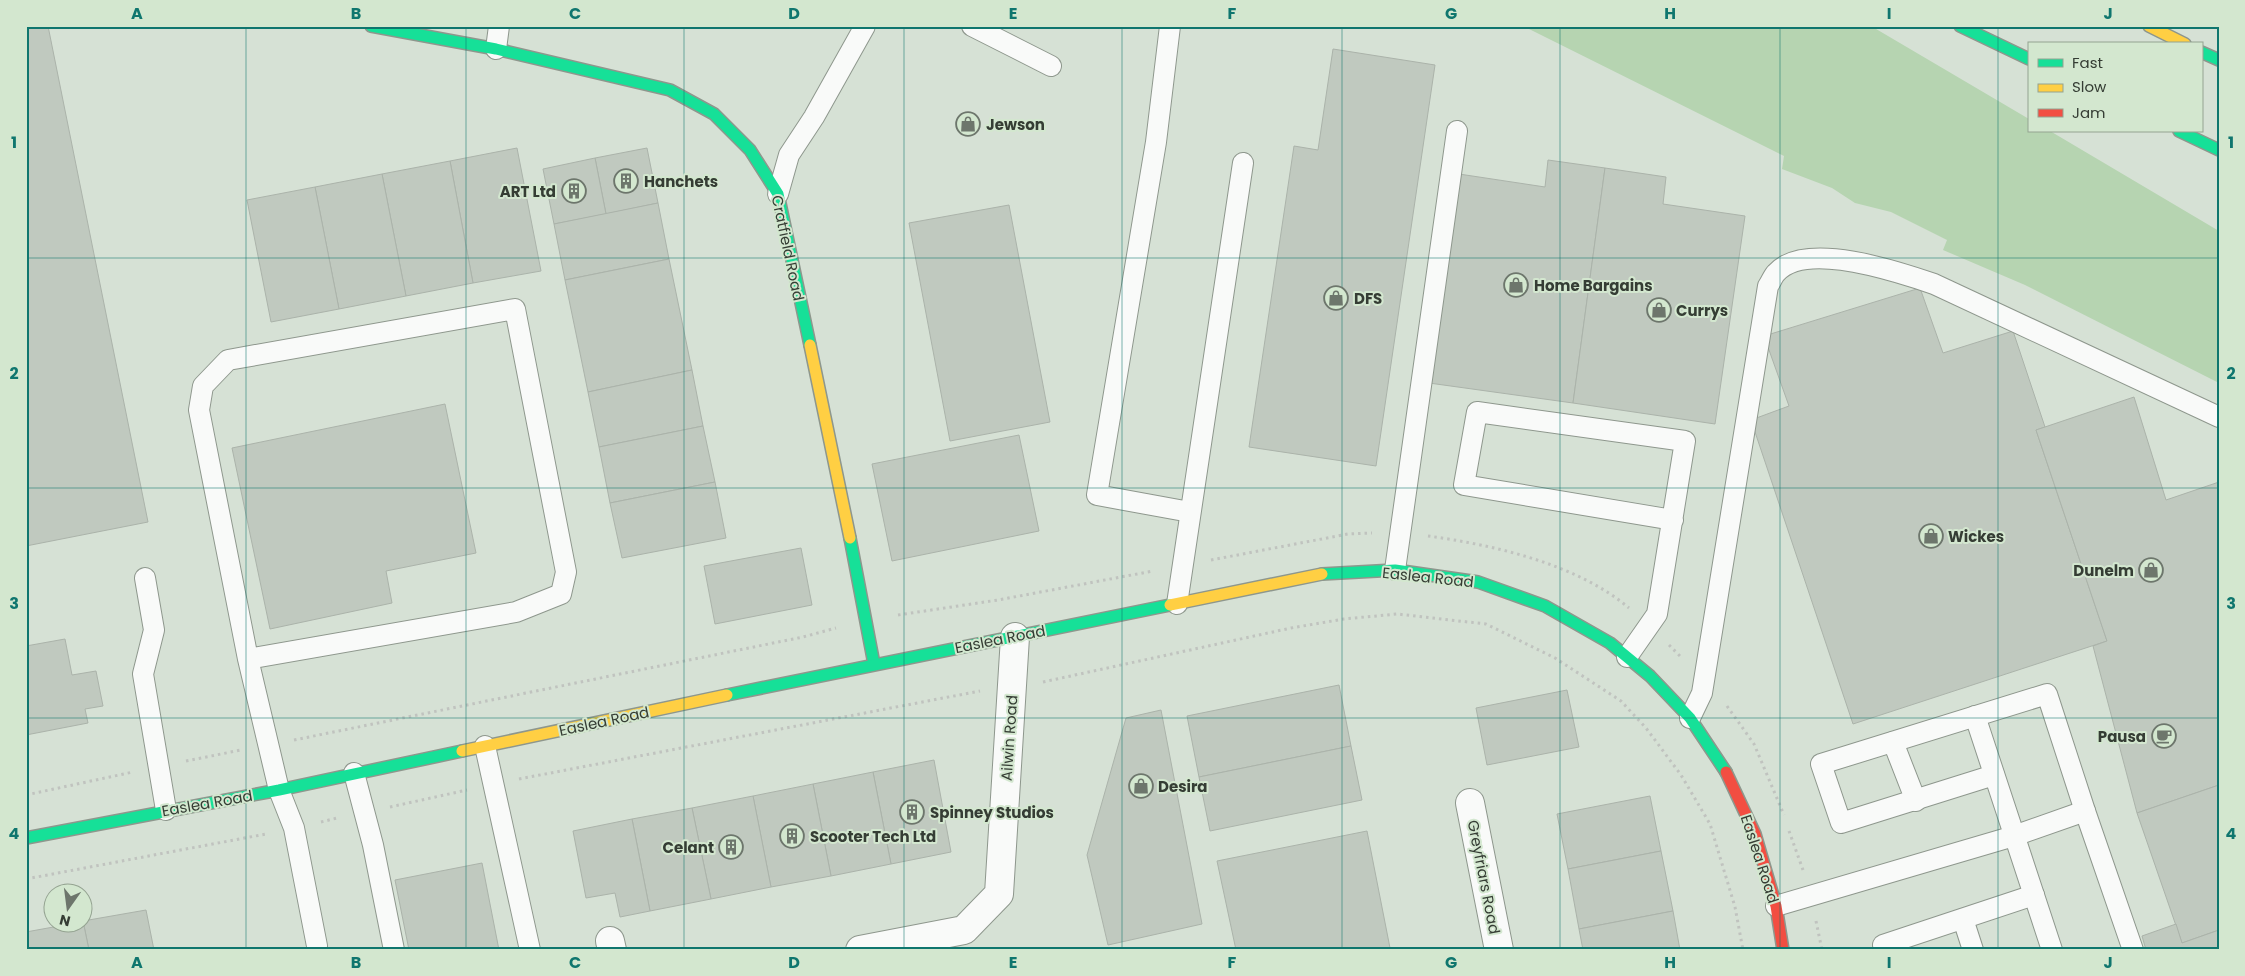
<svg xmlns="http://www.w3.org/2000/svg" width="2245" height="976" font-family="Poppins,sans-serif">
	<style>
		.green { fill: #b6d4b1 }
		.building { fill: #c0c9bf; stroke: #abb3aa }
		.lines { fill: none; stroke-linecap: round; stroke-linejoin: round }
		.lane-casing { stroke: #8e978d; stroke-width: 22 }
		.street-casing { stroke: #8e978d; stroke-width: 30 }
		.fast-casing { stroke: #8e978d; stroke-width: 14 }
		.slow-casing { stroke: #8e978d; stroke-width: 14 }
		.jam-casing { stroke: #8e978d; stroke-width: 14 }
		.path { stroke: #c0c3bf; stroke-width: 3; stroke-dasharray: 2.5 4; stroke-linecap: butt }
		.lane { stroke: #f9faf9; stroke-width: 20 }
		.street { stroke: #f9faf9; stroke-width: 28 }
		.fast { stroke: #16e098; stroke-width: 11 }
		.slow { stroke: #ffcf43; stroke-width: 11 }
		.jam { stroke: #f24e42; stroke-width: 11 }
		.grid { fill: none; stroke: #0f766e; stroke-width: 1; stroke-opacity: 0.55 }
		.labels { text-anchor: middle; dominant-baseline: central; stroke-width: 4; stroke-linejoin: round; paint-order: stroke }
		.poi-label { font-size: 15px; font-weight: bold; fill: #353d34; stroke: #d3e7cf; text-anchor: start }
		.street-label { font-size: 15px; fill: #353d34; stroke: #d3e7cf }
		.neatline { fill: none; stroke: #0f766e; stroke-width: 2 }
		.grid-label { font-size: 16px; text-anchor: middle; font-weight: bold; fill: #0f766e }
	</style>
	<rect width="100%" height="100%" fill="#d6e1d5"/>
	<polygon class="green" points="1523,26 1871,26 2029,119 2029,131 2050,131 2219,231 2219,383 2025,285 1943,250 1947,240 1891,212 1855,203 1832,188 1782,169 1784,156"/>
	<g class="building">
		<polygon points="26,26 48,26 148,522 26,546"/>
		<polygon points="1333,49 1435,65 1376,466 1249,447 1294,146 1318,150"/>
		<polygon points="517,148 541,271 473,283 450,161"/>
		<polygon points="647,148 658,203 606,214 595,158"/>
		<polygon points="595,158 606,214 554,224 543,169"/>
		<polygon points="1548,160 1605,168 1573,403 1429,383 1459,174 1545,187"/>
		<polygon points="450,161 473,283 406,296 382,174"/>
		<polygon points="1605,168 1666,177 1663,204 1745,216 1715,424 1573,403"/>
		<polygon points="382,174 406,296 339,309 315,187"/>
		<polygon points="315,187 339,309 271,322 247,200"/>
		<polygon points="658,203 669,259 565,280 554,224"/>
		<polygon points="1009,205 1050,422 950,441 909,223"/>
		<polygon points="669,259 692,370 588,392 565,280"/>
		<polygon points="1920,288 1943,353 2013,331 2045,427 2036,430 2107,641 1853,724 1751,420 1789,406 1764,336"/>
		<polygon points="692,370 703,426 599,447 588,392"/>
		<polygon points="2134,397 2166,500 2219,482 2219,785 2137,813 2093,646 2107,641 2036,430"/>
		<polygon points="445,404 476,553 386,571 392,603 270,629 232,448"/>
		<polygon points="703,426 715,482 610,503 599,447"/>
		<polygon points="1019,435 1039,531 892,561 872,464"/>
		<polygon points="715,482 726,538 622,558 610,503"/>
		<polygon points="801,548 812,605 715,624 704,566"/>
		<polygon points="65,639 72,675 96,671 103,706 85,709 88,723 26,735 26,646"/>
		<polygon points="1339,685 1351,746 1199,777 1187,716"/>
		<polygon points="1567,690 1579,747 1487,765 1476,708"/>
		<polygon points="1161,710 1202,924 1108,945 1087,855 1126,718"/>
		<polygon points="1351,746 1362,800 1210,831 1199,777"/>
		<polygon points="934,760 951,852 891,864 873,772"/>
		<polygon points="873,772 891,864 831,876 813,784"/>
		<polygon points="813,784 831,876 771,887 753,796"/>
		<polygon points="2219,785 2219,930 2182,943 2137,813"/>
		<polygon points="753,796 771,887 711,899 692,808"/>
		<polygon points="1650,796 1661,851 1568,869 1557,814"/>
		<polygon points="692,808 711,899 650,911 632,819"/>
		<polygon points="632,819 650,911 620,917 615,893 586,898 573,831"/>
		<polygon points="1367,831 1390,948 1236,950 1217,861"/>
		<polygon points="1661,851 1673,911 1579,929 1568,869"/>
		<polygon points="482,863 499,950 409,950 395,880"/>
		<polygon points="146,910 154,950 89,950 83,921"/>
		<polygon points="1673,911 1680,950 1583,950 1579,929"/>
		<polygon points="83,921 89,950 27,950 26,932 70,924 82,924"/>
		<polygon points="2176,924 2182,943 2219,930 2219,950 2146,950 2142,936"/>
	</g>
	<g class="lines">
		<g class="lane-casing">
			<g id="lane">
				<polyline points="972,26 1051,66"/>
				<polyline points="1170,26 1156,142 1097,495 1190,512"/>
				<polyline points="496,49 499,26"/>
				<polyline points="778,194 789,155 814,117 865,26"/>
				<polyline points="1395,570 1457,131"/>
				<polyline points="145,578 154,630 143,674 166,810"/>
				<polyline points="1177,604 1243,163"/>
				<polyline points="1627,657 1657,614 1685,441 1477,412 1464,485 1673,520"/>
				<polyline points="248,659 516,612 561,594 566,572 515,309 228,360 203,386 199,410 248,659 279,790 294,828 317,946"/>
				<polyline points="1975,716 2052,950"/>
				<path d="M1690 718 1702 693 1768 286C1771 282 1773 276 1776 273 1805 240 1899 272 1934 284L2219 417"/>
				<polyline points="1893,742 1916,801"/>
				<polyline points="485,746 530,950"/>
				<polyline points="354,773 373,845 394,950"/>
				<polyline points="1994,775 1841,823 1821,764 2047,694 2085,811 2133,950"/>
				<polyline points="1776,906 2014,836 2085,811"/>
				<polyline points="1963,919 1973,950"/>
				<polyline points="1885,950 1883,945 2034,895"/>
			</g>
		</g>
		<g class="street-casing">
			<g id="street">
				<polyline points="1470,803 1499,950"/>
				<polyline points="610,941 612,950"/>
				<polyline points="860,950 964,930 999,894 1015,637"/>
			</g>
		</g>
		<g class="fast-casing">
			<g id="fast">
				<polyline points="371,26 496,49 670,90 714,114 750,150 778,194 810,345"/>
				<polyline points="1960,26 2029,59"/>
				<polyline points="2201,52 2219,60"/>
				<polyline points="2179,131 2219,150"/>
				<polyline points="850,538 874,664"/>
				<polyline points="1322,574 1395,570 1478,582 1545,606 1610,643 1650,676 1690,718 1726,772"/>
				<polyline points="727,695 1170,605"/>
				<polyline points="26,838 279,790 462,751"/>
			</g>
		</g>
		<g class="slow-casing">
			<g id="slow">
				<polyline points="2149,26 2185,44"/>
				<polyline points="810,345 850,538"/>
				<polyline points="1170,605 1322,574"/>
				<polyline points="462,751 727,695"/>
			</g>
		</g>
		<g class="jam-casing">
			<polyline id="jam" points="1726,772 1755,834 1776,906 1783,950"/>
		</g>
		<g class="path">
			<path d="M1428 536C1494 545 1577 564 1629 608"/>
			<polyline points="1211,560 1348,534 1372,533"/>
			<polyline points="898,615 998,600 1153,571"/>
			<polyline points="1669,645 1680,656"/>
			<polyline points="1043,682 1291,628 1344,619 1397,614 1486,624 1555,658 1621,701 1646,728 1681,775 1710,824 1735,907 1743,950"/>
			<polyline points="1727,706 1754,744 1784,815"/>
			<polyline points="294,740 803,637 836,628"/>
			<polyline points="186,761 241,750"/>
			<polyline points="519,779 980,691"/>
			<polyline points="26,795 133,772"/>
			<polyline points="390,807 467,790"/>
			<polyline points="321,822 337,818"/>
			<polyline points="1789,831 1803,870"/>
			<polyline points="26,879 266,834"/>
			<polyline points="1816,921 1822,950"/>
		</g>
		<use href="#lane" class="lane"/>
		<use href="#street" class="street"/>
		<use href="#fast" class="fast"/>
		<use href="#slow" class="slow"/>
		<use href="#jam" class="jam"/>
	</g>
	<path class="grid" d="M246 26V950M466 26V950M684 26V950M904 26V950M1122 26V950M1342 26V950M1560 26V950M1780 26V950M1998 26V950M26 258H2219M26 488H2219M26 718H2219"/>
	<defs>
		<g id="shop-ring" transform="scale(1.25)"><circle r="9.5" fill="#d3e7cf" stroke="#6d766c" stroke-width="1.5"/><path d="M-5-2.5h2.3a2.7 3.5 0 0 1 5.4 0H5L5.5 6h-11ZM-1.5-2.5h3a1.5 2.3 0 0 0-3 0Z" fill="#6d766c"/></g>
		<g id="building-ring" transform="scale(1.25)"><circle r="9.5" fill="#d3e7cf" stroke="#6d766c" stroke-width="1.5"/><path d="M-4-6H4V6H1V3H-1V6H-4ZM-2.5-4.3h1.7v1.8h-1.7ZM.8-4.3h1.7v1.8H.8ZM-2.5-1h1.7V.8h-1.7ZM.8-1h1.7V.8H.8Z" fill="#6d766c"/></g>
		<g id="cafe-ring" transform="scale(1.25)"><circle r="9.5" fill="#d3e7cf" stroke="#6d766c" stroke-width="1.5"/><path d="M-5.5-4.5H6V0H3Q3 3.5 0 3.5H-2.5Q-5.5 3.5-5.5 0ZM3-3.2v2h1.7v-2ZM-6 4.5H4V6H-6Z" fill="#6d766c"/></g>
	</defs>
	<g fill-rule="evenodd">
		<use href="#shop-ring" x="968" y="124"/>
		<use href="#building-ring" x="626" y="181"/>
		<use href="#building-ring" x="574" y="191"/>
		<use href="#shop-ring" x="1516" y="285"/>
		<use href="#shop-ring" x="1336" y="298"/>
		<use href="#shop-ring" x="1659" y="310"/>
		<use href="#shop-ring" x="1931" y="536"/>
		<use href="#shop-ring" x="2151" y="570"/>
		<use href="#cafe-ring" x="2164" y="736"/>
		<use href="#shop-ring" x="1141" y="786"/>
		<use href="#building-ring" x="912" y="812"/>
		<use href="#building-ring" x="792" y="836"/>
		<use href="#building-ring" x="731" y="847"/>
	</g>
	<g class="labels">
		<g class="poi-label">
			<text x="986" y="124">Jewson</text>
			<text x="644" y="181">Hanchets</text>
			<text x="556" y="191" text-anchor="end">ART Ltd</text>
			<text x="1534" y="285">Home Bargains</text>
			<text x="1354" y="298">DFS</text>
			<text x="1676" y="310">Currys</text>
			<text x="1948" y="536">Wickes</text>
			<text x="2134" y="570" text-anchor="end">Dunelm</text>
			<text x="2146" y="736" text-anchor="end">Pausa</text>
			<text x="1158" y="786">Desira</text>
			<text x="930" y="812">Spinney Studios</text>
			<text x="810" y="836">Scooter Tech Ltd</text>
			<text x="714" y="847" text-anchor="end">Celant</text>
		</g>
		<g class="street-label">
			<text transform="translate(788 248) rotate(78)">Cratfield Road</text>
			<text transform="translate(1428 577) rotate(6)">Easlea Road</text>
			<text transform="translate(1000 639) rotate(-11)">Easlea Road</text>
			<text transform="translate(604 721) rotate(-12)">Easlea Road</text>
			<text transform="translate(1009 738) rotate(-86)">Ailwin Road</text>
			<text transform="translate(207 803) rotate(-10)">Easlea Road</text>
			<text transform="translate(1760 859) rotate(72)">Easlea Road</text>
			<text transform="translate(1484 877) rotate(79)">Greyfriars Road</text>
		</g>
	</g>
	<rect width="2245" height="976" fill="none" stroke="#d3e7cf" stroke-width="55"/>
	<rect x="2028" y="42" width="175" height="90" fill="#d3e7cf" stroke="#94a391"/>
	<rect x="2038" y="59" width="25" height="8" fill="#16e098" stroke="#94a391"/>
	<text x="2072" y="68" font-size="15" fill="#353d34">Fast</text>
	<rect x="2038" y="84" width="25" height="8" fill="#ffcf43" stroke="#94a391"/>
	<text x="2072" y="92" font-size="15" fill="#353d34">Slow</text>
	<rect x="2038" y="109" width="25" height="8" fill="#f24e42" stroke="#94a391"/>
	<text x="2072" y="118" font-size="15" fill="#353d34">Jam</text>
	<g transform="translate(68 908) rotate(194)"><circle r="24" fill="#d3e7cf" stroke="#94a391"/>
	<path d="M0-4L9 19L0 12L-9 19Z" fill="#6d766c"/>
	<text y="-8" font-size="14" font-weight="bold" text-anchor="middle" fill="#353d34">N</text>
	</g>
	<rect x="28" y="28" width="2190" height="920" class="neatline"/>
	<g class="grid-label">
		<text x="137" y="19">A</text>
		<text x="356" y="19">B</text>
		<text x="575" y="19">C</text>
		<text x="794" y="19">D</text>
		<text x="1013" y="19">E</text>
		<text x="1232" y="19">F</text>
		<text x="1451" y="19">G</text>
		<text x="1670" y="19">H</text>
		<text x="1889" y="19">I</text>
		<text x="2108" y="19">J</text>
		<text x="14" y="148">1</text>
		<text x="2231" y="148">1</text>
		<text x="14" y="379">2</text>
		<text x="2231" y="379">2</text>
		<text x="14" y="609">3</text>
		<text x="2231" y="609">3</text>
		<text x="14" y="839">4</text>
		<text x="2231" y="839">4</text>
		<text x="137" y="968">A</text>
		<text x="356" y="968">B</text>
		<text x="575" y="968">C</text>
		<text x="794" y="968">D</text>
		<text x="1013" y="968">E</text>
		<text x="1232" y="968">F</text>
		<text x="1451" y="968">G</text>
		<text x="1670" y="968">H</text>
		<text x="1889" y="968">I</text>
		<text x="2108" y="968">J</text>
	</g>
</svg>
